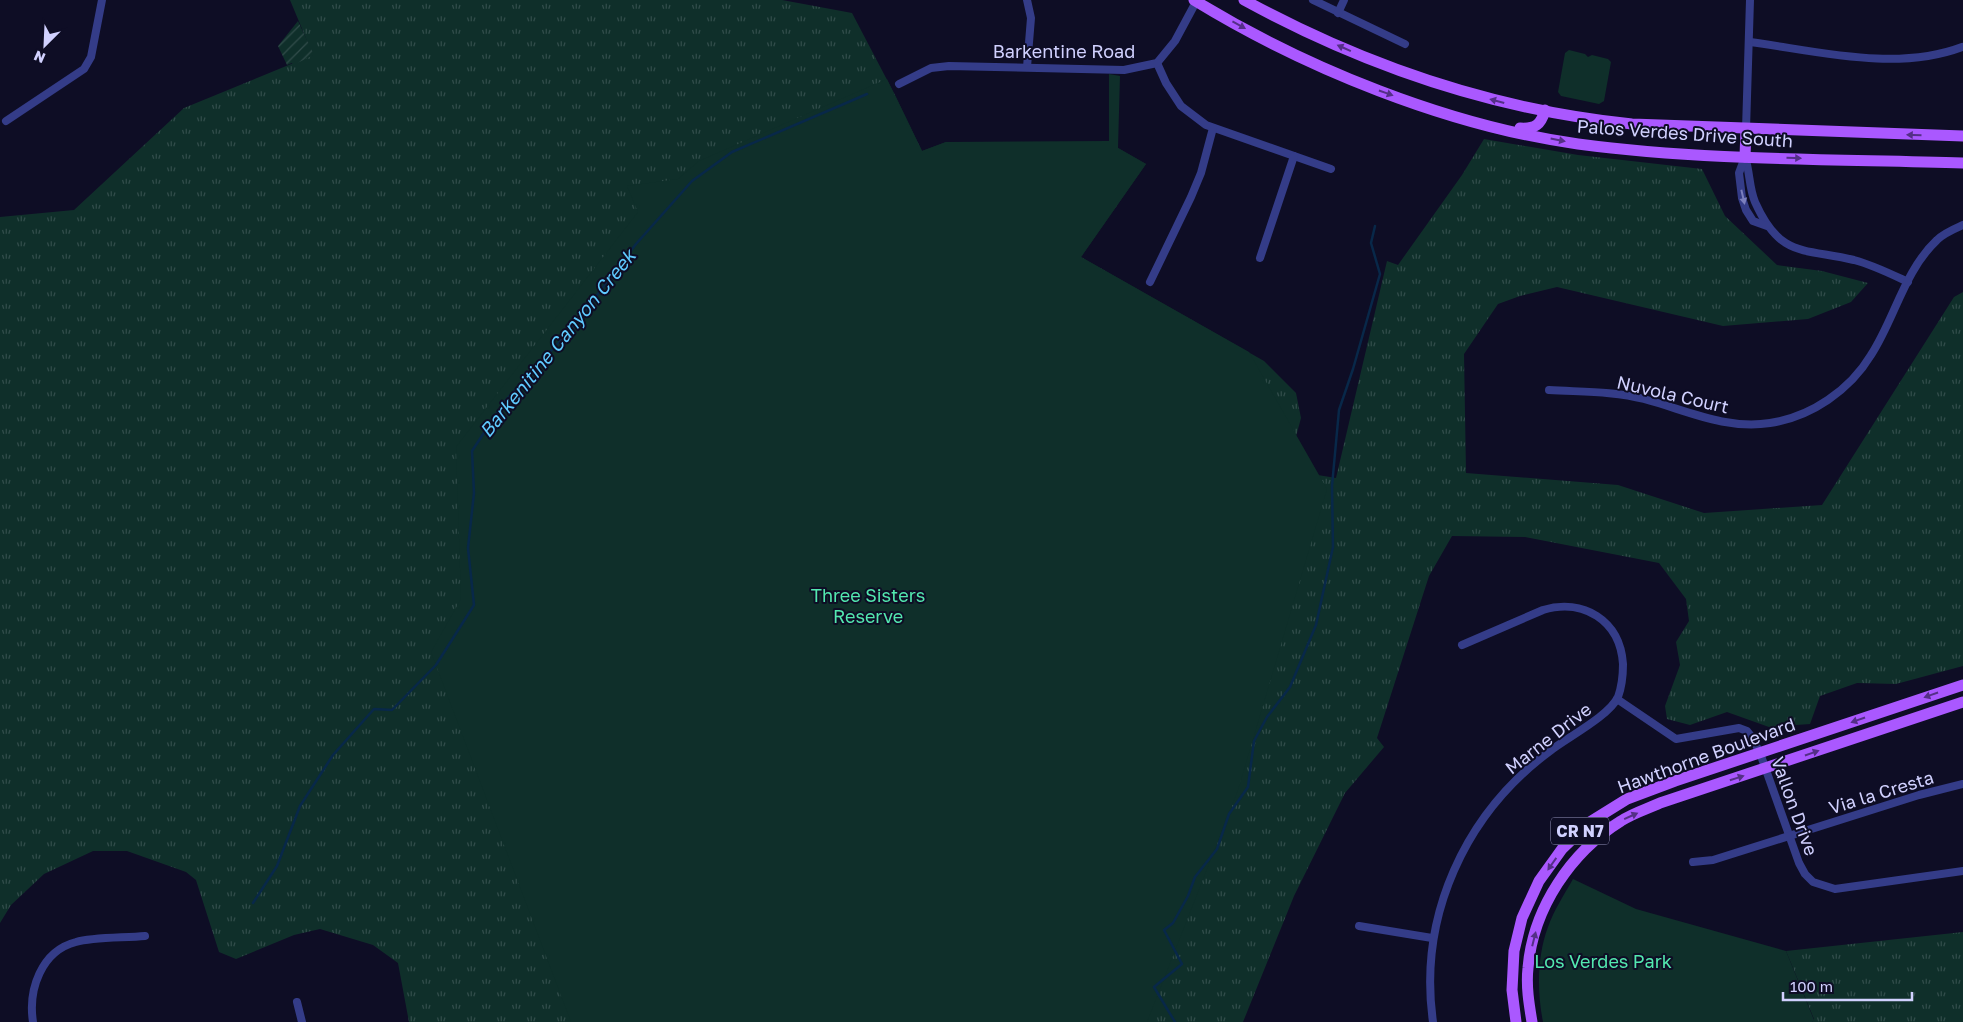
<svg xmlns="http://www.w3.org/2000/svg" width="1963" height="1022" font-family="'Golos Text',sans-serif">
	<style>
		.grass { fill: url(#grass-tufts) }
		.park { fill: #0f2f2a }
		.garden { fill: url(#garden-furrows) }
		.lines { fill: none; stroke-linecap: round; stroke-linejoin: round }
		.stream { stroke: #082849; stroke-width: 2.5 }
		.minor { stroke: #343c88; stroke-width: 8 }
		.primary { stroke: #aa58ff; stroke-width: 11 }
		.oneway { fill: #542f87 }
		.oneway2 { fill: #7b7fbe }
		.labels { text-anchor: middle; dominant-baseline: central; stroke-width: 4; stroke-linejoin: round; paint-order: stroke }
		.shield { fill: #0e0d25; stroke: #9696be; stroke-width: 1 }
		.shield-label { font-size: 16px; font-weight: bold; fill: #d1d1ff }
		.street-label { font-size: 18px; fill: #d1d1ff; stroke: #0e0d25 }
		.park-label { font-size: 18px; fill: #53e8af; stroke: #0e0d25 }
		.water-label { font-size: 19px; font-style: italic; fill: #5fcaff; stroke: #0e0d25 }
	</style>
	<defs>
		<pattern id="grass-tufts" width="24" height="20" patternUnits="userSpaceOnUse" patternTransform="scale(1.25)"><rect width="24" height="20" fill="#0f2f2a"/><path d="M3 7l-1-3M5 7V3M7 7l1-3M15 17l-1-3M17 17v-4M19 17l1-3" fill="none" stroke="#314c4a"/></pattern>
		<pattern id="garden-furrows" width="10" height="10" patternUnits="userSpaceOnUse" patternTransform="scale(1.25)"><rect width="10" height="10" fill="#0f2f2a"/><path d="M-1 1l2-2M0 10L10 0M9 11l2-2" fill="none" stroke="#314c4a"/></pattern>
	</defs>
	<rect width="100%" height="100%" fill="#0e0d25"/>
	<g class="grass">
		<polygon points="290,0 782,0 852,13 896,97 922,151 946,142 1118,148 1146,164 1081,257 1264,361 1296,393 1301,418 1287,470 1336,478 1387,261 1398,265 1462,175 1484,139 1578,155 1702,169 1725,216 1777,265 1822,271 1868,283 1851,302 1808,319 1723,326 1557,287 1520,296 1498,304 1464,354 1466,473 1618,485 1704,513 1822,505 1954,297 1963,292 1963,666 1896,684 1857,683 1820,696 1810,724 1769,727 1727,712 1690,725 1667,719 1665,706 1680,665 1676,642 1689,621 1686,599 1659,563 1525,537 1452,536 1429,576 1377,738 1384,747 1345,793 1294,896 1243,1022 409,1022 398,963 373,945 320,929 294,935 236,959 219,952 196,880 186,872 127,851 93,851 44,874 11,905 0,923 0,217 74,210 184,108 313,55"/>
		<polygon points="1963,932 1963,1022 1812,1022 1814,1019 1786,951"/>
	</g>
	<g class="park">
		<polygon points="1569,50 1585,54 1588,57 1592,55 1608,59 1611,62 1604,101 1599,104 1561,96 1558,92 1565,53"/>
		<polygon points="1109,74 1120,76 1118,148 1146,164 1081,257 1249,352 1327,489 1238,790 1147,1022 571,1022 431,652 461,599 456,447 638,212 627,186 678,179 699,161 887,79 922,151 946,142 1109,141"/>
		<path d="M1573 879 1636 909 1786 951 1814 1020 1812 1022H1543C1537 992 1537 956 1548 927 1554 910 1564 895 1573 879Z"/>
	</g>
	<polygon class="garden" points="298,21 314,55 293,65 292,63 287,65 278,46"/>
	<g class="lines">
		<g class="stream">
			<polyline points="253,903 277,866 300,806 333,755 374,709 392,710 436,665 474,605 468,548 474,493 472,451 505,401 572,328 636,244 692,181 732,152 867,94"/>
			<polyline points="1175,1022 1154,987 1182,964 1164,930 1173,923 1188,896 1195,877 1217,849 1229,814 1248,787 1254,741 1267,717 1290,687 1316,625 1333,547 1332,486 1339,410 1353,369 1380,274 1371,243 1375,226"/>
		</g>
		<g class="minor">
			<polyline points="1027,0 1031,18 1027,67"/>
			<polyline points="1313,0 1405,44"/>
			<polyline points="1338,13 1344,0"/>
			<path d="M1750 42C1817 51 1896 72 1962 47"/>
			<polyline points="1157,63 1166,83 1181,106 1206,125 1331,169"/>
			<polyline points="899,84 931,68 949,66 1124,70 1157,63 1175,41 1197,0"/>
			<polyline points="6,121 84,69 91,57 102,0"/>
			<polyline points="1746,129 1750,0"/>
			<path d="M1745 157C1750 172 1749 188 1755 202 1780 258 1803 248 1854 260 1873 265 1891 274 1908 282"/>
			<polyline points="1745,157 1739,173 1742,198 1746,210 1753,221 1767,226"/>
			<polyline points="1260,258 1294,156"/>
			<polyline points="1150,282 1191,197 1201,173 1213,128"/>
			<path d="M1549 390C1581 392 1614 391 1644 399 1686 410 1725 430 1770 423 1811 417 1850 390 1871 355 1895 318 1904 271 1937 240 1944 233 1954 229 1963 225"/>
			<polyline points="1617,699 1676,739 1739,728 1747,731 1751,736 1760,753 1799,863 1805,874 1813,882 1835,889 1963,871"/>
			<polyline points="1693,862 1713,860 1919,795 1963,784"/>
			<polyline points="1359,926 1432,938"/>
			<polyline points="297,1002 302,1022"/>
			<path d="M33 1022C28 990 41 951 76 942 93 937 125 938 145 936"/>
			<path d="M1433 1022C1418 916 1465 814 1550 751 1568 737 1609 716 1618 697 1622 686 1623 675 1623 664 1620 620 1583 598 1543 610L1462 645"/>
		</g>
		<g class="primary">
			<path d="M1194 0C1305 68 1448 126 1578 144 1706 161 1835 159 1963 163"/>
			<path d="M1244 0C1365 66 1494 110 1632 124L1963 136"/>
			<path d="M1520 128C1535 129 1541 125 1545 110"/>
			<polyline points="1745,157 1746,129"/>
			<polyline points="1516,1022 1512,990 1514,951 1522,918 1539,881 1562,849 1590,822 1627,799 1675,781 1963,685"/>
			<path d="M1532 1022C1529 1004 1526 986 1528 968 1533 908 1571 852 1621 821 1633 813 1647 809 1660 803L1963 702"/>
		</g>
	</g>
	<defs><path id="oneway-solid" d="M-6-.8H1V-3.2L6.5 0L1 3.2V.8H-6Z" transform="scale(1.25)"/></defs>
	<g class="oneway">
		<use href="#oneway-solid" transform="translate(1239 25) rotate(29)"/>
		<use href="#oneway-solid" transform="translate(1344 48) rotate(-156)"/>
		<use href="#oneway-solid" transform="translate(1386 93) rotate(19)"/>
		<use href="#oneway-solid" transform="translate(1497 101) rotate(-165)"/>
		<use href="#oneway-solid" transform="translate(1914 135) rotate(-178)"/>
		<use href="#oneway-solid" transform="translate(1558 140) rotate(11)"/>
		<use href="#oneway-solid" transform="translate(1794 158) rotate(1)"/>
		<use href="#oneway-solid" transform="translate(1931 695) rotate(161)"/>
		<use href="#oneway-solid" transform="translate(1858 720) rotate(161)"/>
		<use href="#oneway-solid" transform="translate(1812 753) rotate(-19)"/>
		<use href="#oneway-solid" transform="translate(1737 778) rotate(-18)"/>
		<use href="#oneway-solid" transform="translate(1631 816) rotate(-24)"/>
		<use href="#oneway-solid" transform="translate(1552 864) rotate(125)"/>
		<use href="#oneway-solid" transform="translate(1534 939) rotate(-76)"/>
	</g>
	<use class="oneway2" href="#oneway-solid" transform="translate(1743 197) rotate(77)"/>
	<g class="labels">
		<rect class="shield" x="1551" y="817.5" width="58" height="27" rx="4"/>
		<g class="shield-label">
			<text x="1580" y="831">CR N7</text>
		</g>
		<g class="street-label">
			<text x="1064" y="51">Barkentine Road</text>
			<text transform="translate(1685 133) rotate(4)">Palos Verdes Drive South</text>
			<text transform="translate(1673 394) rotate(13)">Nuvola Court</text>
			<text transform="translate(1548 738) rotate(-38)">Marne Drive</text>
			<text transform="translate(1706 755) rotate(-20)">Hawthorne Boulevard</text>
			<text transform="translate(1881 792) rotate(-17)">Via la Cresta</text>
			<text transform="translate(1795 806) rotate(70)">Vallon Drive</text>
		</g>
		<g class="park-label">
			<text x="868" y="595">Three Sisters<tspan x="868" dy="21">Reserve</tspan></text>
			<text x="1603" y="961">Los Verdes Park</text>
		</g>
		<g class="water-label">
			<text transform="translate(557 343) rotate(-51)">Barkenitine Canyon Creek</text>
		</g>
	</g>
	<g transform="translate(45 45) rotate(204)" stroke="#0e0d25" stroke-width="4" paint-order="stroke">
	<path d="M0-4L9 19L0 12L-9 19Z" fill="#d1d1ff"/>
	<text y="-8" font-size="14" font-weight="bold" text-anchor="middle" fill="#d1d1ff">N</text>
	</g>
	<path d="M1783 992v8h129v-8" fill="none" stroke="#d1d1ff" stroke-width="2.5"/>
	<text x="1790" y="992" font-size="15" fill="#d1d1ff" stroke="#0e0d25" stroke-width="4" paint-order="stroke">100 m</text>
</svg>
